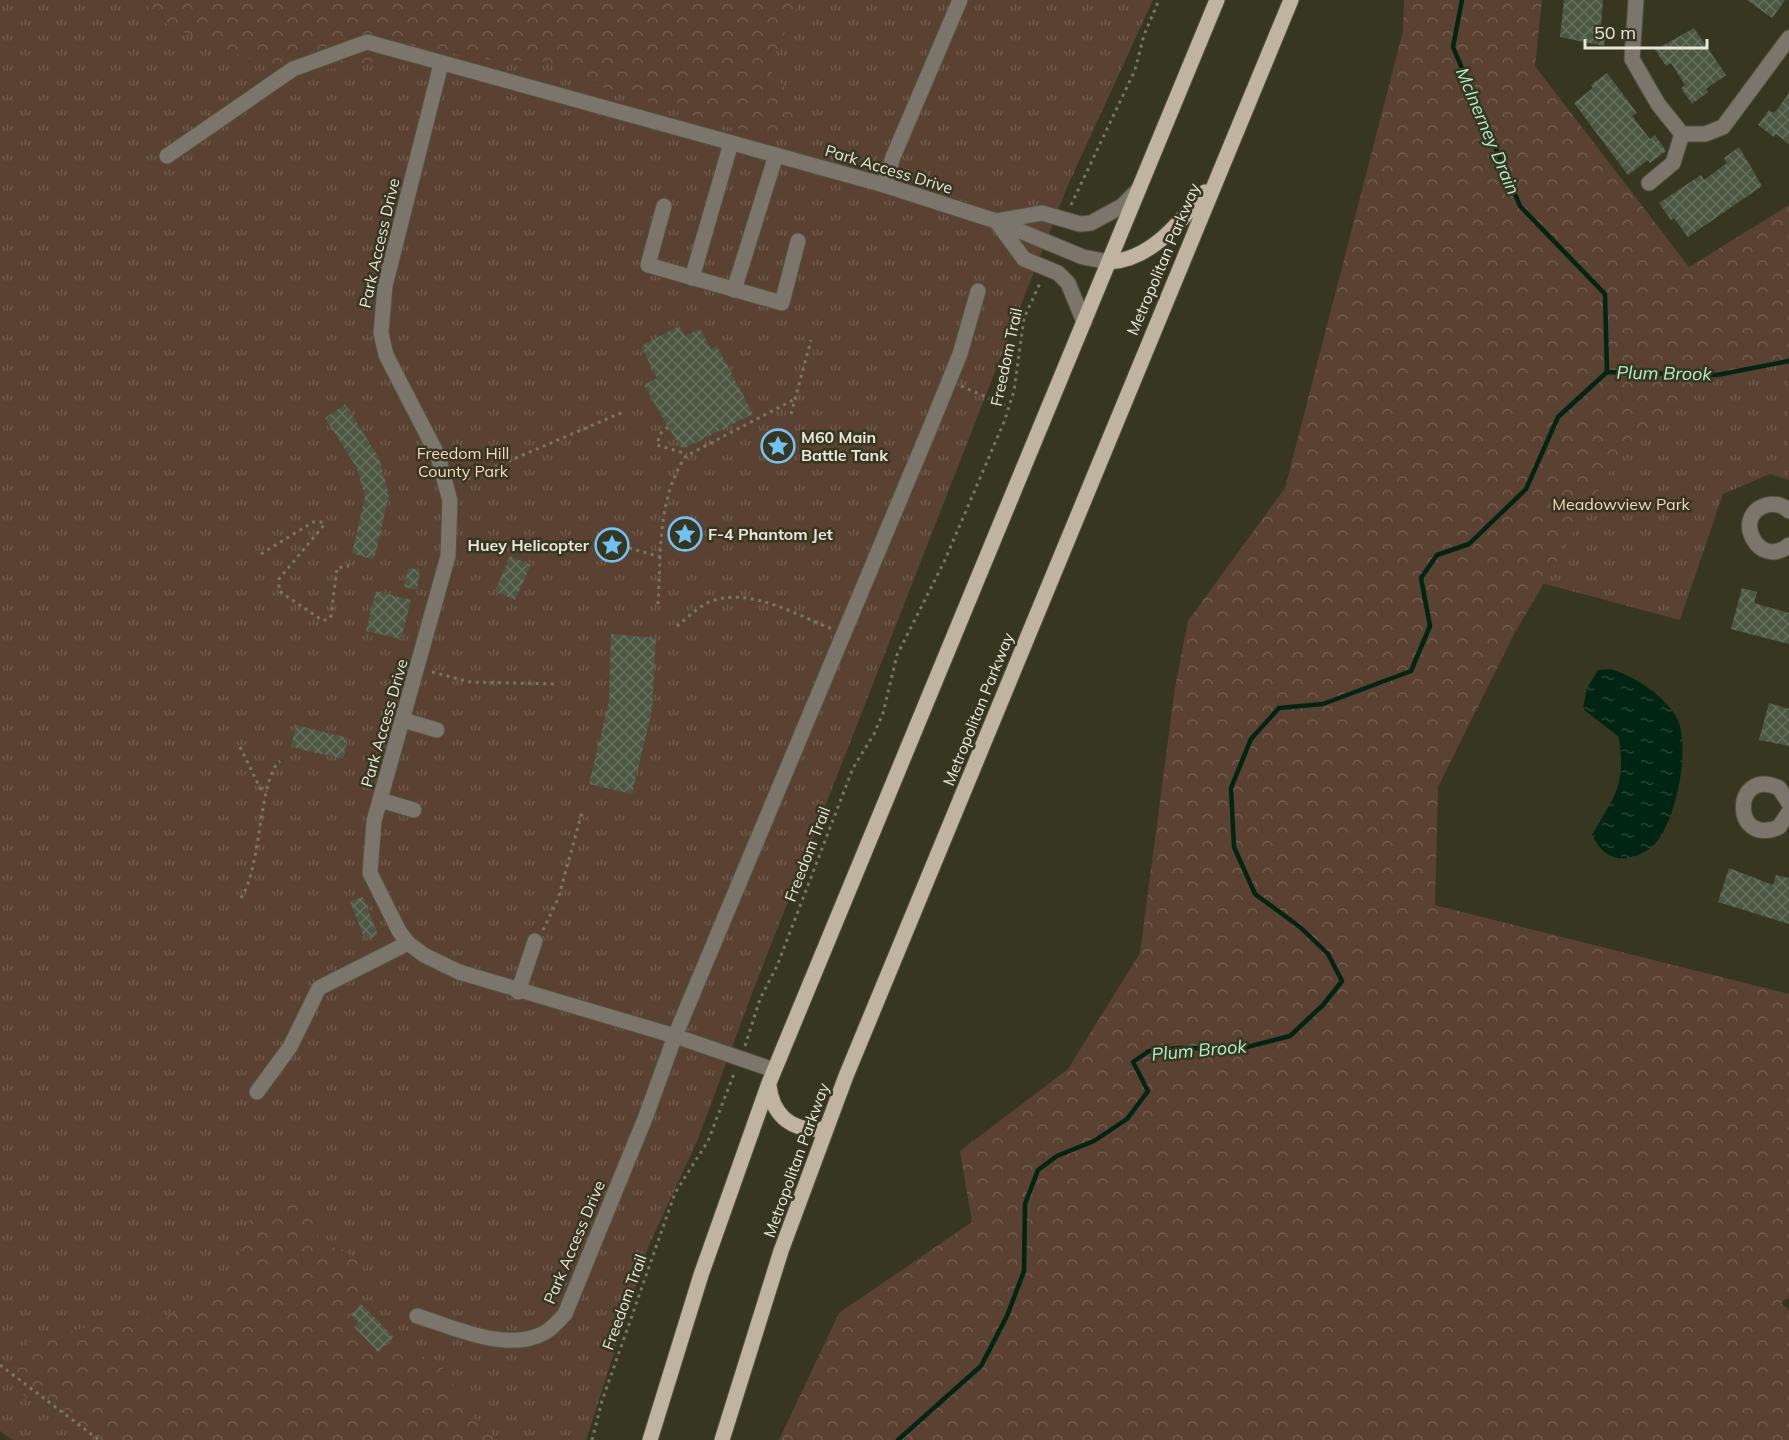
<svg xmlns="http://www.w3.org/2000/svg" width="1789" height="1440" font-family="Mulish,sans-serif">
	<style>
		.grass { fill: url(#grass-tufts) }
		.forest { fill: url(#forest-crowns) }
		.water { fill: url(#water-ripples) }
		.lines { fill: none; stroke-linecap: round; stroke-linejoin: round }
		.stream { stroke: #002513; stroke-width: 4.5 }
		.building { fill: url(#building-cross-hatch) }
		.minor-casing { stroke: #53523f; stroke-width: 17 }
		.major-casing { stroke: #53523f; stroke-width: 17 }
		.path { stroke: #787765; stroke-width: 3; stroke-dasharray: 3 4.5; stroke-linecap: butt }
		.minor { stroke: #7b756c; stroke-width: 15 }
		.major { stroke: #c0b4a1; stroke-width: 15 }
		.labels { text-anchor: middle; dominant-baseline: central; stroke-width: 5; stroke-linejoin: round; paint-order: stroke }
		.street-label { font-size: 16px; fill: #e8e7da; stroke: #373621 }
		.poi-label { font-size: 16px; font-weight: bold; fill: #e8e7da; stroke: #373621; text-anchor: start }
		.park-label { font-size: 16px; fill: #fbd5bf; stroke: #373621 }
		.water-label { font-size: 18px; font-style: italic; fill: #aef1c9; stroke: #373621 }
	</style>
	<defs>
		<pattern id="grass-tufts" width="24" height="20" patternUnits="userSpaceOnUse" patternTransform="scale(1.5)"><rect width="24" height="20" fill="#5a4131"/><path d="M3 7l-1-3M5 7V3M7 7l1-3M15 17l-1-3M17 17v-4M19 17l1-3" fill="none" stroke="#725c4e"/></pattern>
		<pattern id="forest-crowns" width="20" height="18" patternUnits="userSpaceOnUse" patternTransform="scale(1.5)"><rect width="20" height="18" fill="#5a4131"/><path d="M2 6a3 3 0 1 1 6 0M12 15a3 3 0 1 1 6 0" fill="none" stroke="#725c4e"/></pattern>
		<pattern id="water-ripples" width="26" height="14" patternUnits="userSpaceOnUse" patternTransform="scale(1.5)"><rect width="26" height="14" fill="#002513"/><path d="M2 4q2-2 4 0t4 0M15 11q2-2 4 0t4 0" fill="none" stroke="#254535"/></pattern>
		<pattern id="building-cross-hatch" width="8" height="8" patternUnits="userSpaceOnUse" patternTransform="scale(1.5)"><rect width="8" height="8" fill="#4d5844"/><path d="M0 0l8 8M0 8l8-8" fill="none" stroke="#67705e"/></pattern>
	</defs>
	<rect width="100%" height="100%" fill="#373621"/>
	<g class="grass">
		<polygon points="0,0 1153,0 1068,185 751,996 698,1139 649,1245 586,1440 13,1440 0,1431"/>
		<polygon points="1789,361 1789,480 1770,474 1723,494 1680,620 1437,555 1717,375"/>
	</g>
	<g class="forest">
		<polygon points="147,0 800,0 768,68 789,93 806,122 787,131 759,136 610,90 540,60 503,61 474,58 418,45 354,68 281,71 198,39 149,15"/>
		<polygon points="1404,0 1542,0 1535,66 1689,267 1789,205 1789,361 1717,375 1624,447 1514,634 1438,787 1435,905 1789,994 1789,1297 1781,1303 1789,1310 1789,1440 779,1440 839,1313 972,1222 960,1151 1068,1069 1140,953 1175,687 1188,621 1285,488 1403,31"/>
		<polygon points="304,1204 319,1219 318,1242 343,1250 363,1264 361,1315 377,1337 402,1351 439,1361 471,1415 499,1440 83,1440 22,1394 11,1379 29,1342 99,1324 170,1315 213,1297 237,1269 248,1221 282,1205"/>
	</g>
	<path class="water" d="M1611 669C1635 677 1659 692 1674 713 1693 739 1677 816 1658 840 1652 849 1638 857 1627 858 1609 860 1600 850 1592 835 1615 794 1626 788 1619 737L1583 709 1587 688 1598 670Z"/>
	<g class="lines">
		<g class="stream">
			<polyline points="1462,0 1453,47 1520,206 1605,294 1607,372"/>
			<polyline points="898,1440 981,1366 1007,1316 1024,1271 1025,1204 1038,1170 1057,1156 1094,1141 1127,1119 1148,1091 1133,1062 1149,1051 1180,1048 1239,1049 1290,1036 1323,1005 1342,981 1328,954 1300,927 1255,894 1234,847 1231,788 1251,739 1279,708 1323,704 1411,671 1430,626 1421,578 1437,555 1469,544 1526,489 1558,417 1607,372 1717,375 1789,361"/>
		</g>
	</g>
	<g class="building">
		<polygon points="1564,0 1603,0 1601,26 1606,26 1604,46 1560,37"/>
		<polygon points="1747,0 1785,0 1772,18"/>
		<polygon points="1694,28 1726,75 1706,89 1708,92 1692,104 1681,88 1685,85 1671,63 1666,66 1655,50"/>
		<polygon points="1607,73 1637,113 1632,116 1650,139 1655,135 1666,151 1650,163 1648,160 1628,175 1574,103 1593,88 1591,85"/>
		<polygon points="1789,93 1789,144 1776,134 1774,137 1758,125 1769,110 1773,113 1777,110"/>
		<polygon points="1739,147 1762,186 1688,237 1674,218 1671,220 1659,203 1701,175 1704,180 1727,163 1724,158"/>
		<polygon points="679,326 685,336 700,329 711,349 717,346 753,414 685,448 680,447 644,385 657,378 641,346"/>
		<polygon points="345,404 379,458 389,495 374,560 352,553 365,497 357,468 325,418"/>
		<polygon points="510,556 531,565 515,600 495,591"/>
		<polygon points="408,568 420,570 417,590 404,587"/>
		<polygon points="1742,588 1757,592 1754,603 1789,613 1789,644 1731,629"/>
		<polygon points="376,591 411,600 401,639 366,631"/>
		<polygon points="611,634 656,638 652,710 632,794 589,784 609,701"/>
		<polygon points="1769,703 1789,709 1789,746 1759,740"/>
		<polygon points="296,725 348,738 343,759 291,747"/>
		<polygon points="1729,868 1773,885 1776,875 1789,878 1789,924 1718,902"/>
		<polygon points="363,897 378,935 365,940 350,901"/>
		<polygon points="361,1304 394,1337 378,1352 354,1327 359,1323 351,1315"/>
	</g>
	<g class="lines">
		<g class="minor-casing">
			<g id="minor">
				<polyline points="1636,0 1632,59 1658,104 1682,134 1705,134 1723,127 1789,38"/>
				<polyline points="441,64 385,286 381,333 386,355 438,456 450,501 448,556 374,821 370,873 399,931 408,943 424,955 459,972 675,1036 774,1070"/>
				<polyline points="167,156 293,69 367,42 884,185 996,221 1083,257 1109,262"/>
				<polyline points="1649,183 1673,163 1682,134"/>
				<polyline points="884,185 893,157 960,0"/>
				<polyline points="664,206 648,265 782,303 798,241"/>
				<polyline points="996,221 1042,213 1080,224 1091,223 1122,206 1138,190"/>
				<polyline points="996,221 1024,259 1058,273 1068,283 1084,322"/>
				<polyline points="692,278 731,143"/>
				<polyline points="734,290 776,155"/>
				<path d="M1789 511C1783 505 1775 503 1767 505 1730 515 1759 571 1789 545"/>
				<polyline points="403,720 437,730"/>
				<polyline points="380,800 414,810"/>
				<path d="M1789 803 1779 788C1732 766 1731 848 1779 827L1789 812"/>
				<polyline points="518,992 535,941"/>
				<polyline points="257,1092 290,1047 319,988 408,943"/>
				<path d="M417 1316C453 1327 507 1353 544 1333 552 1329 559 1320 565 1314L646 1116 675 1036 932 423 960 354 978 291"/>
			</g>
		</g>
		<g class="major-casing">
			<g id="major">
				<path d="M1109 262C1151 260 1180 222 1205 192"/>
				<path d="M769 1086C773 1117 793 1132 825 1129"/>
				<polyline points="650,1440 701,1275 769,1083 1217,0"/>
				<polyline points="722,1440 781,1251 846,1076 1291,0"/>
			</g>
		</g>
		<g class="path">
			<polyline points="1071,205 1135,70 1144,35 1159,0"/>
			<polyline points="961,386 1009,407"/>
			<polyline points="791,414 811,340"/>
			<polyline points="668,427 660,434 657,445 687,454"/>
			<polyline points="460,482 623,412"/>
			<polyline points="629,548 661,557"/>
			<polyline points="261,554 313,522 323,522 324,525 279,579 279,591 322,620 327,620 331,616 337,568 349,566"/>
			<path d="M658 604C661 557 657 497 686 456L795 399"/>
			<path d="M677 626C686 619 696 609 707 603 746 585 795 614 832 629"/>
			<polyline points="432,672 470,682 555,684"/>
			<polyline points="240,747 260,788 267,791"/>
			<path d="M241 898C262 867 259 776 280 761"/>
			<polyline points="543,930 558,899 582,812"/>
			<polyline points="745,1046 760,999 777,966 853,768 874,734 883,713 897,655 945,560 1004,422 1014,391 1024,318 1041,281"/>
			<polyline points="0,1365 99,1440"/>
			<polyline points="592,1440 602,1401 675,1193 708,1141 735,1071"/>
		</g>
		<use href="#minor" class="minor"/>
		<use href="#major" class="major"/>
	</g>
	<defs>
		<g id="sight-ring" transform="scale(1.725)"><circle r="9.5" fill="#373621" stroke="#6fc2f4" stroke-width="1.5"/><path d="M0-6L1.8-2.2L6-1.7L2.9 1.2L3.7 5.4L0 3.3L-3.7 5.4L-2.9 1.2L-6-1.7L-1.8-2.2Z" fill="#6fc2f4"/></g>
	</defs>
	<g fill-rule="evenodd">
		<use href="#sight-ring" x="778" y="446"/>
		<use href="#sight-ring" x="685" y="534"/>
		<use href="#sight-ring" x="612" y="545"/>
	</g>
	<g class="labels">
		<g class="street-label">
			<text transform="translate(889 169) rotate(17)">Park Access Drive</text>
			<text transform="translate(379 243) rotate(-77)">Park Access Drive</text>
			<text transform="translate(1163 259) rotate(-67)">Metropolitan Parkway</text>
			<text transform="translate(1006 357) rotate(-78)">Freedom Trail</text>
			<text transform="translate(978 709) rotate(-68)">Metropolitan Parkway</text>
			<text transform="translate(384 723) rotate(-74)">Park Access Drive</text>
			<text transform="translate(807 854) rotate(-69)">Freedom Trail</text>
			<text transform="translate(796 1160) rotate(-70)">Metropolitan Parkway</text>
			<text transform="translate(574 1242) rotate(-67)">Park Access Drive</text>
			<text transform="translate(624 1302) rotate(-70)">Freedom Trail</text>
		</g>
		<g class="poi-label">
			<text x="801" y="437">M60 Main<tspan x="801" dy="18">Battle Tank</tspan></text>
			<text x="708" y="534">F-4 Phantom Jet</text>
			<text x="589" y="545" text-anchor="end">Huey Helicopter</text>
		</g>
		<g class="park-label">
			<text x="463" y="453">Freedom Hill<tspan x="463" dy="18">County Park</tspan></text>
			<text x="1621" y="504">Meadowview Park</text>
		</g>
		<g class="water-label">
			<text transform="translate(1488 131) rotate(67)">McInerney Drain</text>
			<text transform="translate(1664 373) rotate(1)">Plum Brook</text>
			<text transform="translate(1199 1050) rotate(-5)">Plum Brook</text>
		</g>
	</g>
	<path d="M1585 39v9h122v-9" fill="none" stroke="#e8e7da" stroke-width="3"/>
	<text x="1594" y="39" font-size="18" fill="#e8e7da" stroke="#373621" stroke-width="4.5" paint-order="stroke">50 m</text>
</svg>
